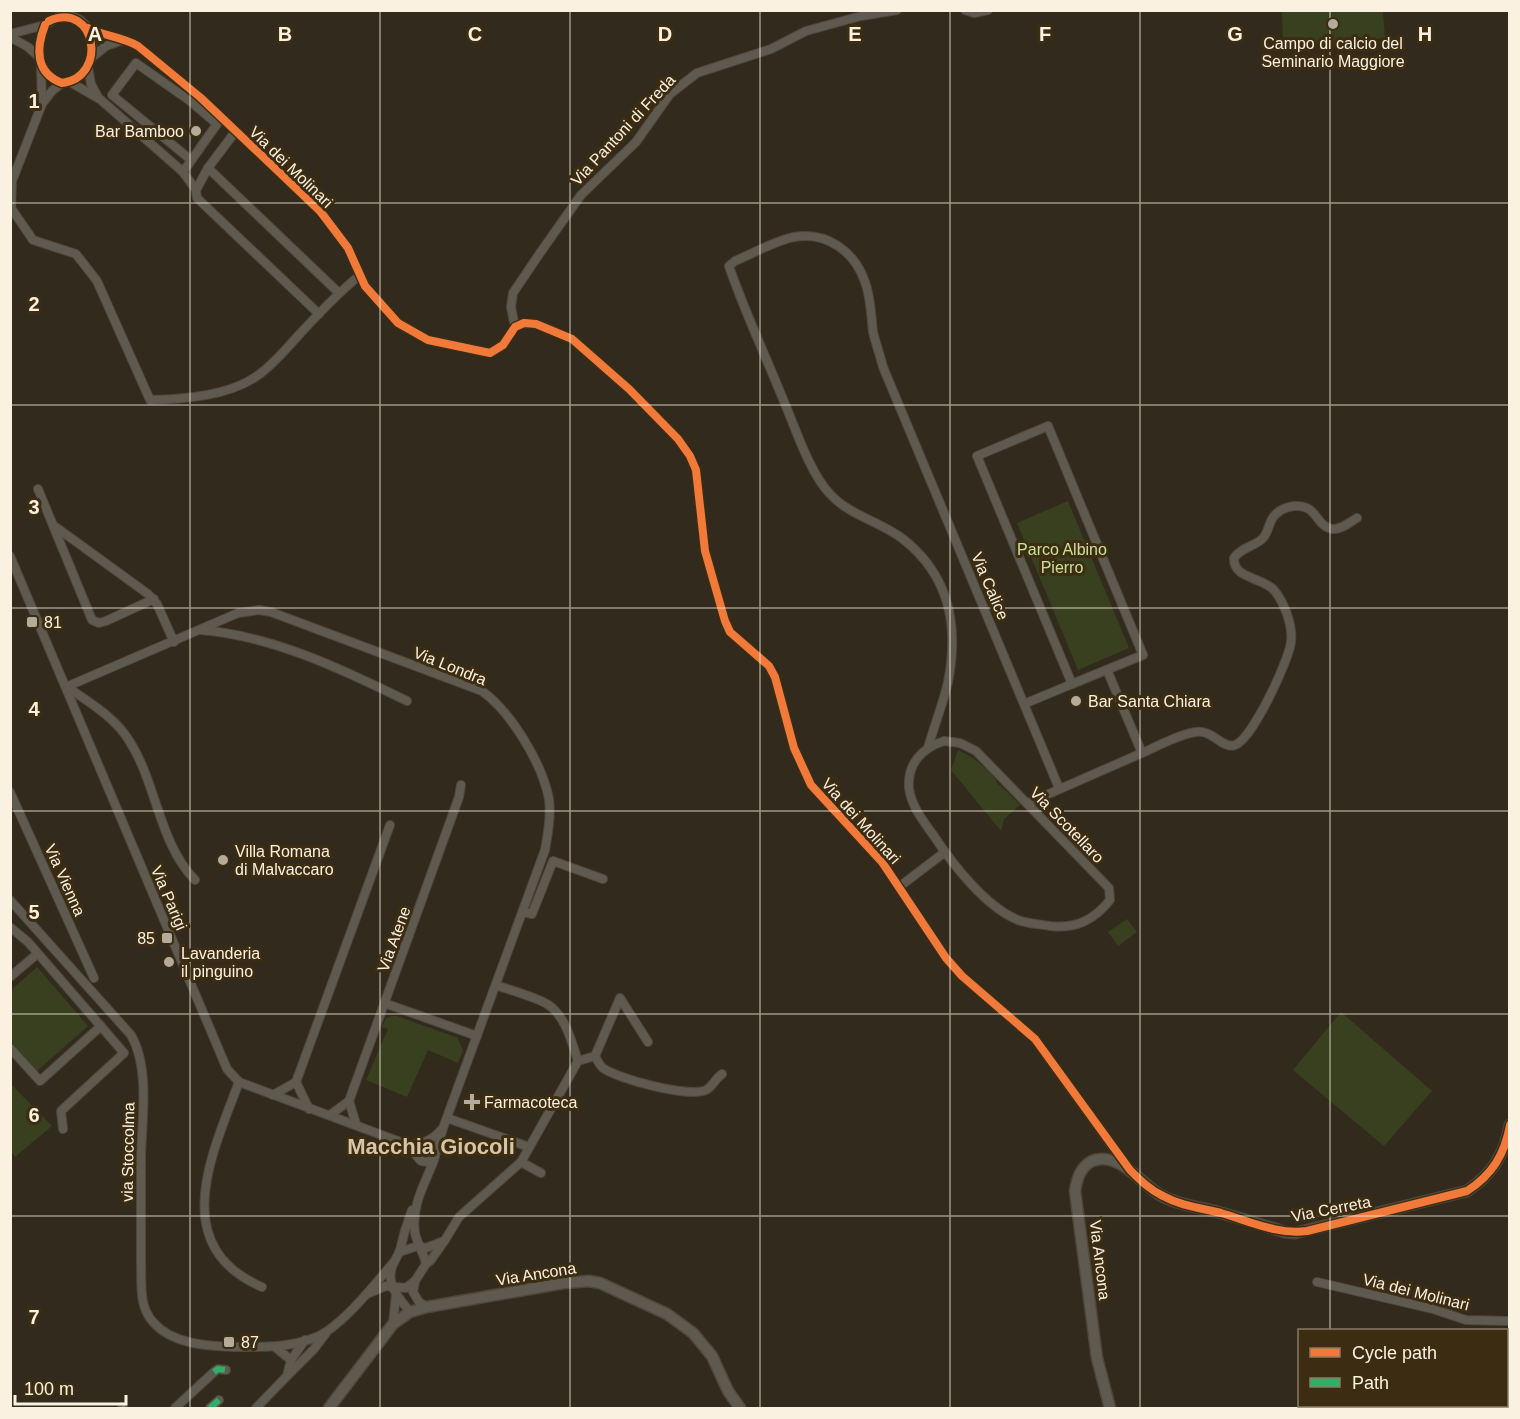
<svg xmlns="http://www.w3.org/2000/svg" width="1520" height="1419" font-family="Helvetica,sans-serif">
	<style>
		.green { fill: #38401f }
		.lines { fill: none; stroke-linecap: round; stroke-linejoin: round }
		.minor-casing { stroke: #4e473c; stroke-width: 10 }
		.tertiary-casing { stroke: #4e473c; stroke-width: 13 }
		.minor { stroke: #5f5a4f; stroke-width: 8 }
		.tertiary { stroke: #5f5a4f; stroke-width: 10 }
		.quiet { stroke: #2db169; stroke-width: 6; stroke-dasharray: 12 6; stroke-linecap: butt }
		.cycleway-casing { stroke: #3c2d12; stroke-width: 11 }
		.cycleway { stroke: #f17a3a; stroke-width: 8 }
		.grid { fill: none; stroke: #faf1e1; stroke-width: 1.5; stroke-opacity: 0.55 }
		.poi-dot { fill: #b4ab9c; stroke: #3c2d12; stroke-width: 2 }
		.labels { text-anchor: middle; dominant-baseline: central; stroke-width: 6; stroke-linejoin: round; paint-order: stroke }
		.poi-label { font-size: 16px; fill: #faf1e1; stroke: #3c2d12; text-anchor: start }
		.street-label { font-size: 16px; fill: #faf1e1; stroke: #3c2d12 }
		.park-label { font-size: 16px; fill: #c8e097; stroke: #3c2d12 }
		.district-label { font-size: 22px; font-weight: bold; fill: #d7c6a6; stroke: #3c2d12 }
		.grid-label { font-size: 20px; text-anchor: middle; font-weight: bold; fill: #faf1e1; stroke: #3c2d12; stroke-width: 6; stroke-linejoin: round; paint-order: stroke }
	</style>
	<rect width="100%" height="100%" fill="#322a1c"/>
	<g class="green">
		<polygon points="1282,11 1383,11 1385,38 1283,47"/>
		<polygon points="1068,501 1129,648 1078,670 1017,523"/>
		<path d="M958 750C973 757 994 772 999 786L1000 785 1020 805 1004 819 1001 831 951 770Z"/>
		<polygon points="1127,919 1137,932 1118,946 1108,932"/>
		<polygon points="37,967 88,1026 37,1071 11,1041 10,991"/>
		<polygon points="1341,1012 1432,1091 1384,1146 1293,1070"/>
		<polygon points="391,1016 397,1016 458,1038 463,1051 458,1063 428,1050 407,1097 366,1080 388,1029 382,1027 386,1018"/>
		<polygon points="10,1083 52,1126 15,1157 11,1152"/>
	</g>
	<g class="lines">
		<g class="minor-casing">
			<g id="minor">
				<polyline points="965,10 974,13 988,10"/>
				<path d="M59 16C103 10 103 78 62 83 35 73 36 48 45 25Z"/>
				<path d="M88 28C104 36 122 37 138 46L201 98 320 211 348 248 365 286 398 323 428 340 490 353 503 345 515 327 524 323 536 324 572 339 629 389 678 439 690 456 696 470 705 551 725 621 730 632 769 666 775 677 794 748 811 785 882 862 946 958 962 976 1035 1039 1127 1167"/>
				<polyline points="10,34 45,25"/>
				<polyline points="10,37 28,47 39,57"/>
				<polyline points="90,59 106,46 123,40"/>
				<polyline points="41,67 42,103"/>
				<polyline points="88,67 91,84 98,97"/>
				<polyline points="70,82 101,100 183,172 217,124 190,101 136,63 112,95 191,160"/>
				<path d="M62 83 52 91 42 104 12 181 11 208 33 240 76 254 97 281 150 400C185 399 228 396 257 376 273 365 285 350 297 337 317 315 337 294 360 275"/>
				<polyline points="208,168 339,293"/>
				<polyline points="183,172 196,190 197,198 319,314"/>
				<polyline points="196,190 208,168 235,132"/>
				<polyline points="515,327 511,307 513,293 540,253 581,195 636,142 670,94 697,73 771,49 806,31 861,16 897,10"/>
				<polygon points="1048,426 1143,655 1072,684 977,456"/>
				<polyline points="38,489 92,620 99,623 106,621 154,599"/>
				<polyline points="53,525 148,594 157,604 174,642"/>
				<path d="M10 556 227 1069 239 1082 406 1144C421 1145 432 1141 442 1129"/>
				<path d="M200 630C271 635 344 670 407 701"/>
				<path d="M66 687 238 613 259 610 271 612 482 691C511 712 542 763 549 799 551 816 548 833 545 850L443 1128C440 1138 437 1149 434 1160 425 1184 411 1205 415 1233 417 1244 424 1253 426 1264L415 1281 406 1288 386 1286 367 1294"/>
				<path d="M67 687C89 702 116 718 130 742 157 785 159 843 195 880"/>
				<polyline points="1024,704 1072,684"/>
				<path d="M944 741 960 743 976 751 1109 888 1110 900C1094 920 1076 929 1050 926 1040 924 1028 924 1018 920 986 907 953 865 934 836 924 822 911 806 909 788 907 764 922 748 944 741Z"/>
				<path d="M928 748C934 726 943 704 948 682 959 626 950 576 903 539 880 521 850 516 830 494 810 473 796 430 785 404 767 359 746 315 730 269L729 266 735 261C754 253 774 241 794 237 827 231 855 252 865 282 871 298 871 315 873 332 876 344 880 355 883 367L1059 788"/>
				<path d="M1142 753C1156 747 1187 730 1202 732 1214 733 1224 749 1235 745 1252 740 1289 660 1291 642 1293 625 1284 602 1274 590 1262 577 1233 579 1234 558 1241 547 1257 546 1264 537 1269 530 1269 522 1274 516 1280 509 1286 507 1294 506 1318 504 1315 526 1332 529 1341 530 1350 522 1357 518"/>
				<polyline points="10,792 94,978"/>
				<polyline points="1028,803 1142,753 1107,670"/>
				<polyline points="899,887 945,852"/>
				<path d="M10 900 131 1035C150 1068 142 1119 141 1156 141 1191 141 1226 141 1261 142 1281 138 1306 153 1322 172 1344 206 1346 233 1347 261 1347 288 1348 314 1338 341 1328 374 1285 393 1263"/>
				<polyline points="523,912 532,914 553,861 603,879"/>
				<polyline points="10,927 28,942 124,1053 61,1111 63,1129"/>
				<polyline points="10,977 37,954"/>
				<path d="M496 985C509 990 540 998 550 1006 566 1018 572 1043 578 1061"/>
				<polyline points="384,1003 477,1036"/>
				<polyline points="10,1048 40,1081 101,1026"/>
				<path d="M595 1056C597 1060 600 1066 603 1068 618 1079 689 1098 706 1090 712 1087 716 1078 722 1074"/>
				<polyline points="578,1061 595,1056 620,998 648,1042"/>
				<path d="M239 1082C212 1154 167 1246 262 1287"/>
				<polyline points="296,1082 390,825"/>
				<polyline points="296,1082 309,1109"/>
				<polyline points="273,1095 296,1082"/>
				<polyline points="349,1101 459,797 461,785"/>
				<polyline points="349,1101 356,1124"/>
				<polyline points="330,1115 349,1101"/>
				<polyline points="447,1118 529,1147"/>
				<polyline points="406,1144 421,1161 428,1162 434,1158"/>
				<polyline points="521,1162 541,1173"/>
				<polyline points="399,1252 418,1246 426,1248 444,1241"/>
				<polyline points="426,1264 431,1260 445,1240 459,1217 521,1162 578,1061"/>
				<polyline points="415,1281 413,1292 419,1302 427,1307"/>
				<polyline points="1317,1282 1433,1309 1466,1320 1510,1321"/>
				<path d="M410 1312C399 1298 386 1285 392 1267 394 1261 398 1256 400 1250 403 1236 407 1223 412 1210"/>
				<polyline points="393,1324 396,1294"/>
				<polyline points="275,1347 291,1360"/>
				<polyline points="288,1375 314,1349 326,1333"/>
				<polyline points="122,1407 123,1408"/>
				<polyline points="175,1408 214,1372 218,1369 226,1370"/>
				<polyline points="210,1408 219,1400"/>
				<polyline points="256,1408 287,1376 291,1360 305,1340"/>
			</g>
		</g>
		<g class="tertiary-casing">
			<g id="tertiary">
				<polyline points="329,1408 393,1324 410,1312 427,1307 564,1283 589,1281 600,1283 667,1314 693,1333 712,1356 728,1391 740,1408"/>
				<path d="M1110 1408 1097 1358 1075 1191C1077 1176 1084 1159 1102 1159 1125 1159 1142 1184 1160 1195 1178 1205 1198 1207 1218 1212 1240 1218 1262 1225 1285 1232L1295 1233 1467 1191C1492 1175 1505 1154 1510 1125"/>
			</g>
		</g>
		<use href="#minor" class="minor"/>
		<use href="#tertiary" class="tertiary"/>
		<g class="quiet">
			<polyline points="214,1372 218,1369 226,1370"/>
			<polyline points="122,1407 123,1408"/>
			<polyline points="210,1408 219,1400"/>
		</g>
		<g class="cycleway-casing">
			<g id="cycleway">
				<path d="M45 25C36 48 35 73 62 83 109 77 96 0 49 21"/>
				<path d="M88 28C104 36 122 37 138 46L201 98 320 211 348 248 365 286 398 323 428 340 490 353 503 345 515 327 524 323 536 324 572 339 629 389 678 439 690 456 696 470 705 551 725 621 730 632 769 666 775 677 794 748 811 785 882 862 946 958 962 976 1035 1039 1130 1170C1140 1180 1150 1190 1163 1196 1181 1206 1201 1208 1221 1213 1249 1221 1278 1235 1307 1231L1467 1191C1492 1175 1505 1154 1510 1125"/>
			</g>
		</g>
		<use href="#cycleway" class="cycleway"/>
	</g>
	<path class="grid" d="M190 10V1408M380 10V1408M570 10V1408M760 10V1408M950 10V1408M1140 10V1408M1330 10V1330M10 203H1510M10 405H1510M10 608H1510M10 811H1510M10 1014H1510M10 1216H1510M1330 1406V1408"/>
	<g class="poi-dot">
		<circle cx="1333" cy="24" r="6"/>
		<circle cx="196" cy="131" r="6"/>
		<rect x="26" y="616" width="12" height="12" rx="3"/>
		<circle cx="1076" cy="701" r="6"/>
		<circle cx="223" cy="860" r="6"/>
		<rect x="161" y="932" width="12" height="12" rx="3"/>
		<circle cx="169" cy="962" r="6"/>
		<path d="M469 1093h6v6h6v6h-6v6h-6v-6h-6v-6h6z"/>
		<rect x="223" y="1336" width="12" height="12" rx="3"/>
	</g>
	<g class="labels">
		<g class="poi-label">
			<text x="1333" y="43" text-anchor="middle">Campo di calcio del<tspan x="1333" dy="18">Seminario Maggiore</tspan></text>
			<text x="184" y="131" text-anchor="end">Bar Bamboo</text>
			<text x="44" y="622">81</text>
			<text x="1088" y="701">Bar Santa Chiara</text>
			<text x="235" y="851">Villa Romana<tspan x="235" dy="18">di Malvaccaro</tspan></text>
			<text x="155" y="938" text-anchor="end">85</text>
			<text x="181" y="953">Lavanderia<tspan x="181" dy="18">il pinguino</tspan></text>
			<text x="484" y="1102">Farmacoteca</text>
			<text x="241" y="1342">87</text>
		</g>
		<g class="street-label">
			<text transform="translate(623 130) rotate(-47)">Via Pantoni di Freda</text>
			<text transform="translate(291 167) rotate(44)">Via dei Molinari</text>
			<text transform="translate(990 586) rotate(67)">Via Calice</text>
			<text transform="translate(450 666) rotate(22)">Via Londra</text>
			<text transform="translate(861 821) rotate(48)">Via dei Molinari</text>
			<text transform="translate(1067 825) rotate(46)">Via Scotellaro</text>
			<text transform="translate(65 880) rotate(66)">Via Vienna</text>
			<text transform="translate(169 898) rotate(67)">Via Parigi</text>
			<text transform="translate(394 939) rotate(-70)">Via Atene</text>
			<text transform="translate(128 1152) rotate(-89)">via Stoccolma</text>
			<text transform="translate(1331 1209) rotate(-11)">Via Cerreta</text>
			<text transform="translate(1100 1260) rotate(83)">Via Ancona</text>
			<text transform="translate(536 1274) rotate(-9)">Via Ancona</text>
			<text transform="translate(1416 1292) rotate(14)">Via dei Molinari</text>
		</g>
		<g class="park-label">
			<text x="1062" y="549">Parco Albino<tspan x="1062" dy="18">Pierro</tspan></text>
		</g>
		<g class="district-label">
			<text x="431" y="1146">Macchia Giocoli</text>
		</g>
	</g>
	<g class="grid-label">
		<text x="95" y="41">A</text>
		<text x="285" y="41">B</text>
		<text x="475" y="41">C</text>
		<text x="665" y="41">D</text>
		<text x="855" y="41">E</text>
		<text x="1045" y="41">F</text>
		<text x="1235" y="41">G</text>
		<text x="1425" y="41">H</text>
		<text x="34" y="108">1</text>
		<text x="34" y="311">2</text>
		<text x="34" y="514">3</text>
		<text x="34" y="716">4</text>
		<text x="34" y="919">5</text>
		<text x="34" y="1122">6</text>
		<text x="34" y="1324">7</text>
	</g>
	<rect width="1520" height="1419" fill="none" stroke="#faf1e1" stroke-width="24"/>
	<rect x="1298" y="1329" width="210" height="78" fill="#3c2d12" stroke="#887b65" stroke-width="1.5"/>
	<rect x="1310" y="1348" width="30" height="9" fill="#f17a3a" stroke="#887b65" stroke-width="1.5"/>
	<text x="1352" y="1359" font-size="18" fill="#faf1e1">Cycle path</text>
	<rect x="1310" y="1378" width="30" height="9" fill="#2db169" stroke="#887b65" stroke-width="1.5"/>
	<text x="1352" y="1389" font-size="18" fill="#faf1e1">Path</text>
	<path d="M15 1395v9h111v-9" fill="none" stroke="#faf1e1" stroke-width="3"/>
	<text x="24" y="1395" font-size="18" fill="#faf1e1" stroke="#3c2d12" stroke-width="4.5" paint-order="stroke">100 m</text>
</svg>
